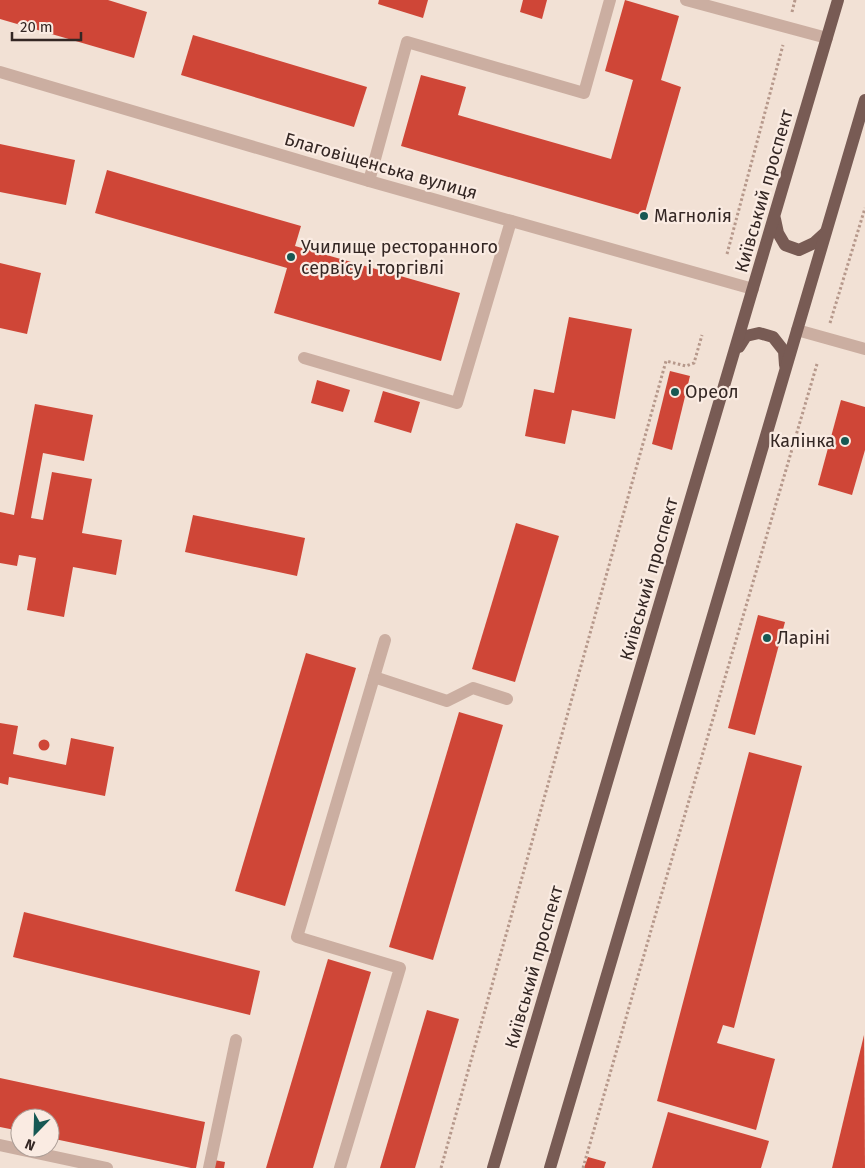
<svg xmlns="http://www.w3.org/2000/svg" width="865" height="1168" font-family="'Fira Sans',sans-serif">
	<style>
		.building { fill: #cf4637 }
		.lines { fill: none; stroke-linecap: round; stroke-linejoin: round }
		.path { stroke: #b6988b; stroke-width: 3; stroke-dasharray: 2.5 2.5; stroke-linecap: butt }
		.minor { stroke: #cbaea1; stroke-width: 12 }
		.major { stroke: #785b54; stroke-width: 12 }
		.poi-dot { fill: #175853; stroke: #faebe2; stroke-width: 2 }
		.labels { text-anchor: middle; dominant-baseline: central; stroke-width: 4.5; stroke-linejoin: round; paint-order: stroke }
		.street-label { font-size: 18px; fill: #342724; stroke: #faebe2 }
		.poi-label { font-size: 18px; fill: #342724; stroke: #faebe2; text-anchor: start }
	</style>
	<rect width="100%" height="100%" fill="#f2e1d5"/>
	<g class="building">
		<polygon points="0,0 108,0 147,12 134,58 0,19"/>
		<polygon points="379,0 428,0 423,18 378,4"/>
		<polygon points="523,0 547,0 542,19 520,12"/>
		<polygon points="625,0 679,16 661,80 681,87 644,216 401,146 421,75 466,87 458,115 611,159 633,80 605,71"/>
		<polygon points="193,35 367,87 354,127 181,75"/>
		<polygon points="0,144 75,160 66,205 0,192"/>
		<polygon points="107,170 301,226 295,246 460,293 441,361 274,313 287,268 95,213"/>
		<polygon points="0,263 41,273 27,334 0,328"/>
		<polygon points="569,317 632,329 615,419 572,410 565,444 525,436 534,389 554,393"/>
		<polygon points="670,371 690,376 672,450 652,444"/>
		<polygon points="317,380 350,390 343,412 311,403"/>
		<polygon points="383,391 420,402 411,433 374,422"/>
		<polygon points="841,400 865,407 865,450 852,495 818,485"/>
		<polygon points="35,404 93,415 84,461 43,453 31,518 43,520 52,472 92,479 82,533 122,540 116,575 73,567 64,617 27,610 36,558 19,555 17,566 0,563 0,512 14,515"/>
		<polygon points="193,515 305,538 297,576 185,552"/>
		<polygon points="516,523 559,536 515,682 472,669"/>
		<polygon points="758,615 785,622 755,735 728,728"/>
		<polygon points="306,653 356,668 285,906 235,891"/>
		<polygon points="459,712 503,725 433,960 389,947"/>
		<polygon points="0,723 18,726 13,754 66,765 71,738 114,747 105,796 9,777 8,785 0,783"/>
		<circle cx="44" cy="745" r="5.5"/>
		<polygon points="749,752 802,766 734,1028 723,1025 717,1043 775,1059 756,1130 657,1101"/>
		<polygon points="24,912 260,971 250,1015 13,957"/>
		<polygon points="328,959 371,972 313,1168 266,1168"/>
		<polygon points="427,1010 459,1019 415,1168 380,1168"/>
		<polygon points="864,1035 865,1168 832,1168"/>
		<polygon points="0,1078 205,1122 196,1168 191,1168 50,1138 50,1118 20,1118 20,1131 0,1127"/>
		<polygon points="668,1112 769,1141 761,1168 652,1168"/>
		<polygon points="588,1157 606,1162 604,1168 584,1168"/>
		<polygon points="214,1160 225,1162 224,1168 212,1168"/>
	</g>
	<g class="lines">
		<g class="path">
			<polyline points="792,12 795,0"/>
			<polyline points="727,254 783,45"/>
			<polyline points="830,323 865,208"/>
			<polyline points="441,1168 666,361 686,366 694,363 702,335"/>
			<polyline points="583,1168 656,913 817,364"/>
		</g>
		<g class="minor">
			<polyline points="686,0 827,38"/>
			<polyline points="0,72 369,181 753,289"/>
			<polyline points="369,181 407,42 584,93 610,0"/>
			<polyline points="797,330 865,349"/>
			<polyline points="304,358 457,403 511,221"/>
			<polyline points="374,677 447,701 473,688 507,699"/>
			<polyline points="0,1145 107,1168"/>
			<polyline points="209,1168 236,1040"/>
			<polyline points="340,1168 400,968 297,937 385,640"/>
		</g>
		<g class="major">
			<polyline points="775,219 778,233 785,245 799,250 814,243 825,233"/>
			<polyline points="739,347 746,336 759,333 773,337 784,351 785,365"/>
			<polyline points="493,1168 838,0"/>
			<polyline points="550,1168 865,100"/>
		</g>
	</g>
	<g class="poi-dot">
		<circle cx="644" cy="216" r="5"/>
		<circle cx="291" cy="257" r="5"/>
		<circle cx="675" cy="392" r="5"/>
		<circle cx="845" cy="441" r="5"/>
		<circle cx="767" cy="638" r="5"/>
	</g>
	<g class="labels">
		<g class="street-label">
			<text transform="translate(381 166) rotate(16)">Благовіщенська вулиця</text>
			<text transform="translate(764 191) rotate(-74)">Київський проспект</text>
			<text transform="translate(649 579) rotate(-74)">Київський проспект</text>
			<text transform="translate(534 967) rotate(-74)">Київський проспект</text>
		</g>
		<g class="poi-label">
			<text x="654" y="216">Магнолія</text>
			<text x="301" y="247">Училище ресторанного<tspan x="301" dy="21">сервісу і торгівлі</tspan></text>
			<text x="685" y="392">Ореол</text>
			<text x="835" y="441" text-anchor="end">Калінка</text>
			<text x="777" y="638">Ларіні</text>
		</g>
	</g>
	<g transform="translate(35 1133) rotate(203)"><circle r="24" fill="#faebe2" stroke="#ab9d96"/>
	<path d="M0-4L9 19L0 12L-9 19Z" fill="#175853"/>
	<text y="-8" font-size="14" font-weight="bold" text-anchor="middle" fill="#342724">N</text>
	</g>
	<path d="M12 32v8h69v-8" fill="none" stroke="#342724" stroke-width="2.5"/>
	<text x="20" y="32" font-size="15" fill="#342724" stroke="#faebe2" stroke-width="4" paint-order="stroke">20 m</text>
</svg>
